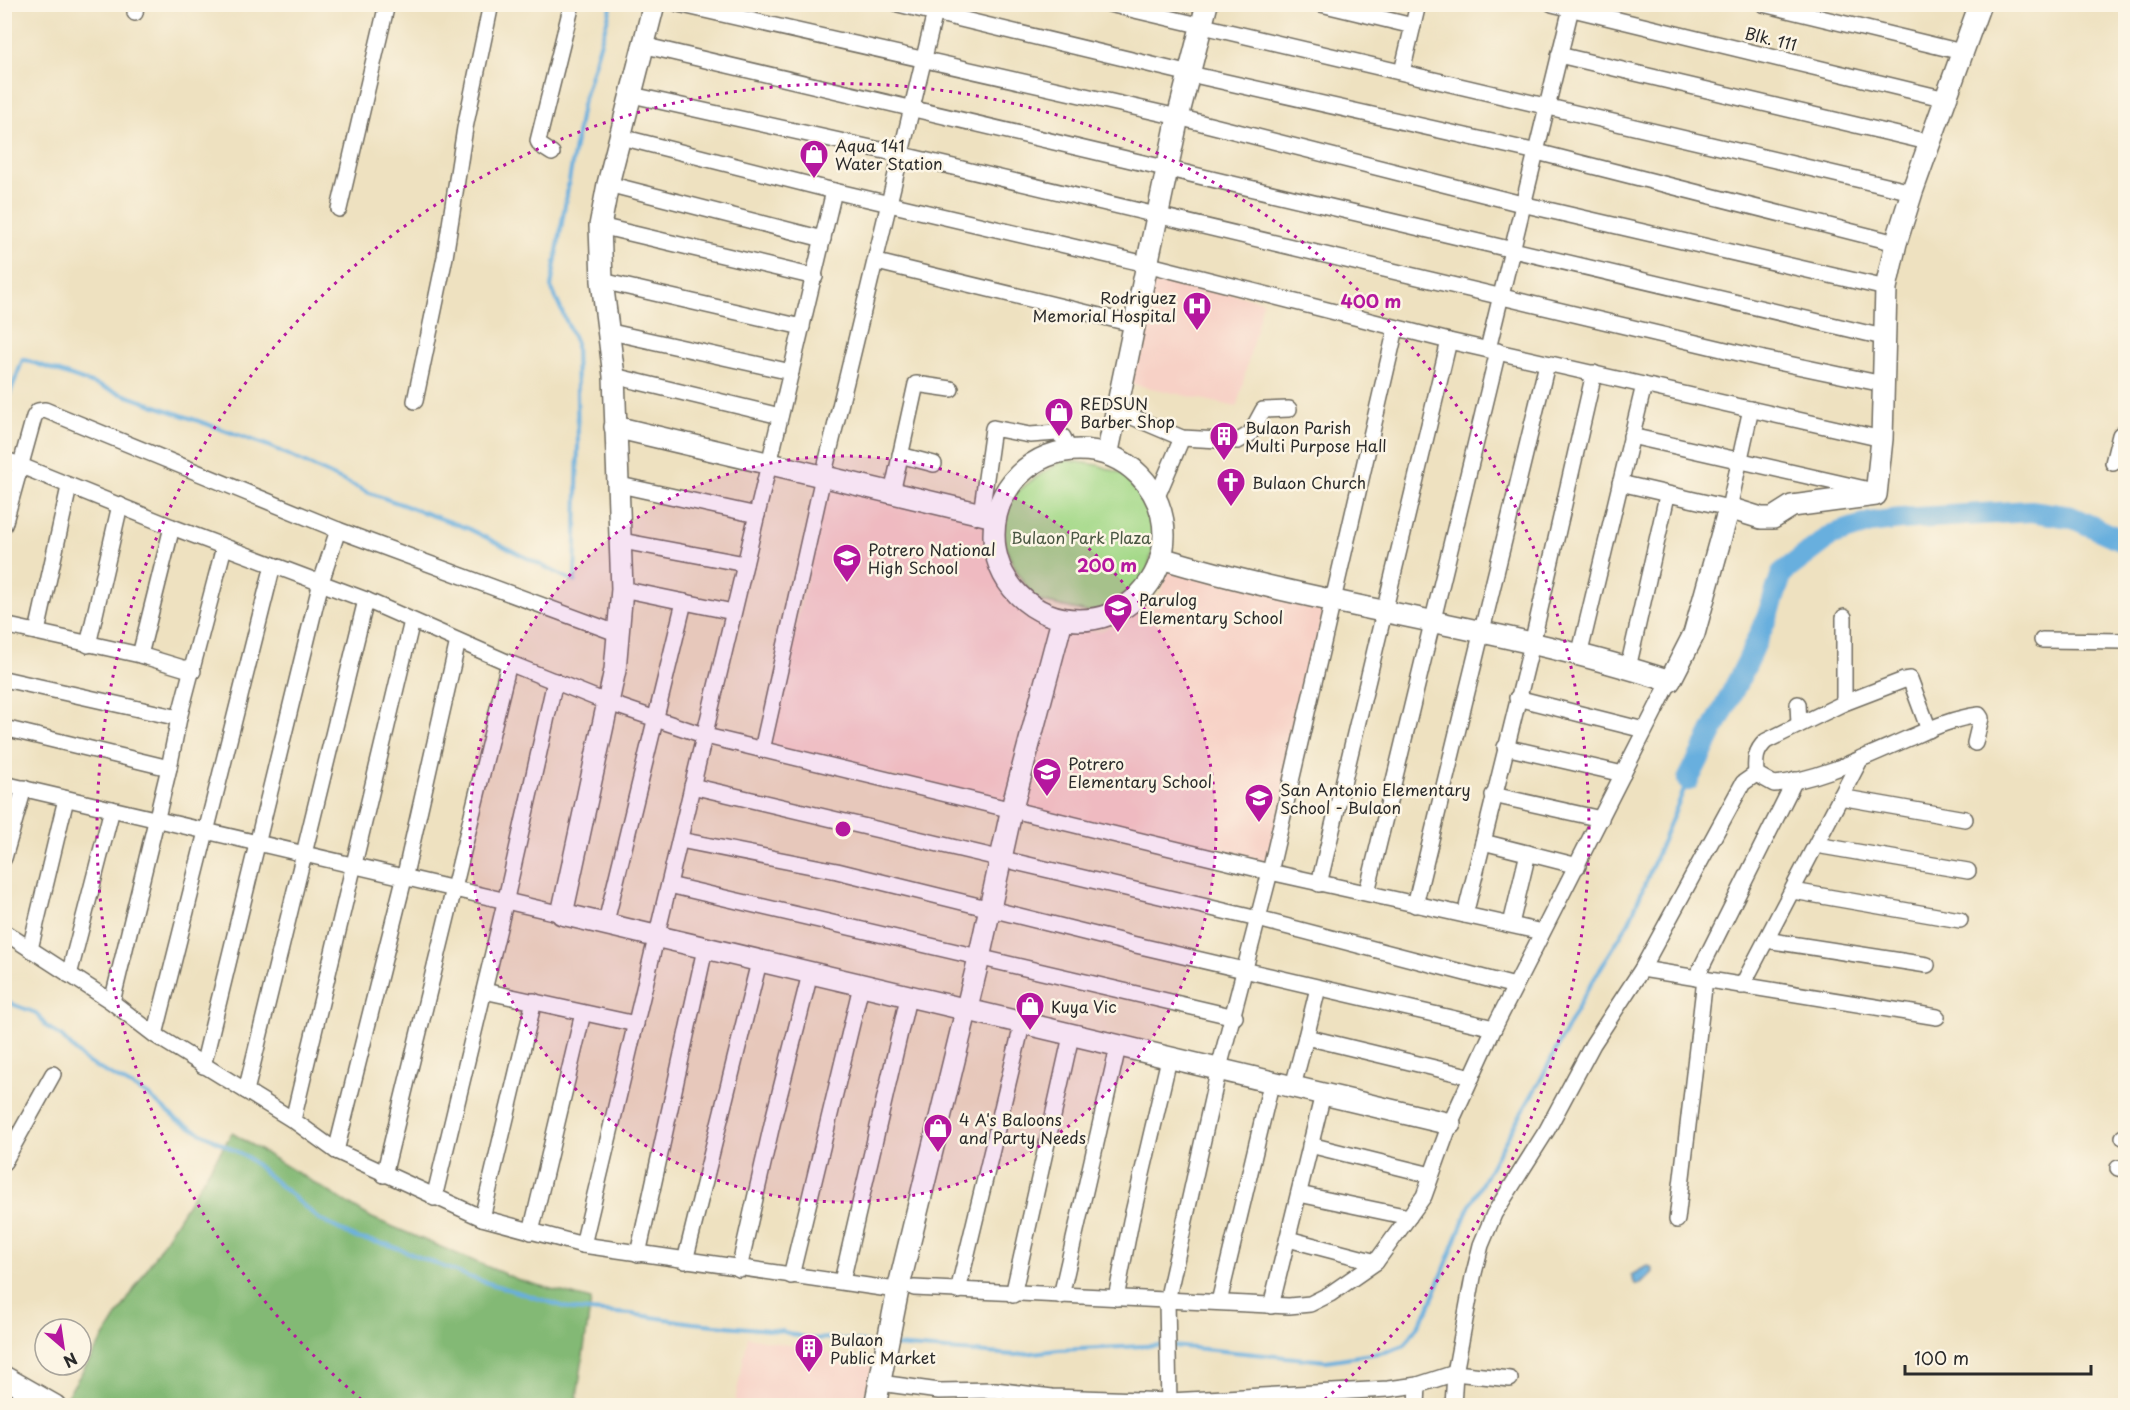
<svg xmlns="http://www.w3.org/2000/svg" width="2130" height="1410" font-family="'Playpen Sans',sans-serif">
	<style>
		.built { fill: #f7d1c6 }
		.green { fill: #a4d989; stroke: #68825a; stroke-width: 1.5 }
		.forest { fill: #83b975; stroke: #577250; stroke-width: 1.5 }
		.water { fill: #67afde; stroke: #496d84; stroke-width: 1.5 }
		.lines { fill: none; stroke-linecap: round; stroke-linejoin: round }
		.stream { stroke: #67afde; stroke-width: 4 }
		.river { stroke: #67afde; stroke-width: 22 }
		.street-casing { stroke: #6f6b5f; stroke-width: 18 }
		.secondary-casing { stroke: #6f6b5f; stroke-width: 24 }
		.street { stroke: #fff; stroke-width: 15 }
		.secondary { stroke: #fff; stroke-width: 21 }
		.ring { fill: none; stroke: #b5179e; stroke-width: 3; stroke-dasharray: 3 6 }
		.labels { text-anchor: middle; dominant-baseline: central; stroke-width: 5; stroke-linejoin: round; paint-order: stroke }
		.street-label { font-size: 16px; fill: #2b2b2b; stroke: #fcf5e5 }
		.poi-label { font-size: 16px; fill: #2b2b2b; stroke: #fcf5e5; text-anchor: start }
		.park-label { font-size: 16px; fill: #495642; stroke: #fcf5e5 }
		.centre { fill: #b5179e; stroke: #fcf5e5; stroke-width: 3 }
		.ring-label { font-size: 18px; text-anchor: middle; font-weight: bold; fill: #b5179e; stroke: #fcf5e5; stroke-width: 5; stroke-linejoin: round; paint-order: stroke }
	</style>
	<rect width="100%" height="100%" fill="#fcf5e5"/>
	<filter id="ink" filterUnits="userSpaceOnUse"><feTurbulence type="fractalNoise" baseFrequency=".0167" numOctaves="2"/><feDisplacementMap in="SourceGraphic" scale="12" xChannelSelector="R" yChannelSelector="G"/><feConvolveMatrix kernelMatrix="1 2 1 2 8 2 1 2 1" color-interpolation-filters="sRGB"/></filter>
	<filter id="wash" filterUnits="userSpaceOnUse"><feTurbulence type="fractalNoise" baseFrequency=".008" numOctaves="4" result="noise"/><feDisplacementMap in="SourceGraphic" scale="24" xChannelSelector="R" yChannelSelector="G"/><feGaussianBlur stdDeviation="1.35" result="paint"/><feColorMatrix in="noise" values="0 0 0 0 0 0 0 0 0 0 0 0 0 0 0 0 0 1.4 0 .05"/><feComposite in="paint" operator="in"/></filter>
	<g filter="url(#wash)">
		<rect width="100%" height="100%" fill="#eee1c0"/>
		<g class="built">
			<polygon points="1151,274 1263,301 1237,407 1128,383"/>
			<polygon points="829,482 984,519 983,539 996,573 1025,617 1050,627 1009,802 769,748"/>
			<polygon points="1168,563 1325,606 1268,865 1021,807 1064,628 1101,632 1161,593"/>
			<polygon points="748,1337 873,1362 864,1405 734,1406"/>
		</g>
		<path class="green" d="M1064 460 1098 465 1126 475 1159 523 1145 582 1095 614 1035 600C1014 567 983 527 1018 492 1030 479 1049 470 1064 460Z"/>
		<polygon class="forest" points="232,1133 372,1218 519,1280 591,1300 576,1405 62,1404"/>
		<polygon class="water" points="1647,1266 1651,1267 1653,1272 1641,1284 1635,1284 1631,1275"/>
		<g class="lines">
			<g class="stream">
				<polyline points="4,409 23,359 269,446 367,492 467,528 575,582 578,444 576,343 551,287 582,105 612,4"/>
				<polyline points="4,997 12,1004 36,1013 46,1026 62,1037 85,1061 148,1095 177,1120 247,1157 319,1219 356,1238 389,1245 472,1278 575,1310 631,1314 693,1323 781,1331 810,1339 834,1338 881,1345"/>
				<polyline points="894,1346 1015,1355 1058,1350 1165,1345"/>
				<polyline points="1173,1346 1326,1361 1385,1352 1405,1345 1428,1310 1468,1209 1495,1159 1540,1081 1583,997 1629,922 1688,780"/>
			</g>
			<polyline class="river" points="1688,780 1747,663 1769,612 1782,573 1832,535 1870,523 1901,519 2031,511 2071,517 2126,542"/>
		</g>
	</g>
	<g filter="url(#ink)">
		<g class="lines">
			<g class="street-casing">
				<g id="street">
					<polyline points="678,4 1178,117 1522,204 1886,288"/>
					<polyline points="898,4 1190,74 1537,152 1896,243"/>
					<polyline points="1109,4 1912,192"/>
					<polyline points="1321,4 1413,26"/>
					<polyline points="1552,4 1946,99"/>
					<polyline points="1763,4 1962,52"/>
					<polyline points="135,13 136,4"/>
					<polyline points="642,45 1883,337"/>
					<polyline points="1559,55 1932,143"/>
					<polyline points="1402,72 1418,4"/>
					<polyline points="632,95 903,155 1764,359 1883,384"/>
					<polyline points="621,137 834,191 1146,264 1449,341 1882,439"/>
					<polyline points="552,153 541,146 538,141 572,4"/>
					<polyline points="608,184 823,239"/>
					<polyline points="339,209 387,4"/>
					<polyline points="600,226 815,277"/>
					<polyline points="877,262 1133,324"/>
					<polyline points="602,281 802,327"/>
					<polyline points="611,332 791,372"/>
					<polyline points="1488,349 1572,4"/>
					<polyline points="614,376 780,416"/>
					<polyline points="415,401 445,257 465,128 491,4"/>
					<polyline points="1116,410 1182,438 1238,441 1250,434 1263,410 1289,409"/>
					<polyline points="1631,436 1874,491"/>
					<polyline points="900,455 934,464"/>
					<polyline points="4,459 172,527 366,600 509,663 606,702 706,736 1270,872 1542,932"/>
					<polyline points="2113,463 2120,435 2126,430"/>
					<polyline points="1620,483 1729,508 1751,409"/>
					<polyline points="620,485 757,515"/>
					<polyline points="892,493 916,384 951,389"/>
					<polyline points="1156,499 1182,438"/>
					<polyline points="981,514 993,428 1030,435 1057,433 1063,437 1069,449"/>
					<polyline points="4,525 34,417 38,411 45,410 338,530 619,634"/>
					<polyline points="622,541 745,564"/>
					<polyline points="622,589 733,612"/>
					<polyline points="1844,617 1844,703"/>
					<polyline points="4,625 140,655 193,671"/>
					<polyline points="37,632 69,487"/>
					<polyline points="2042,640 2126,641"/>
					<polyline points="88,645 120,505"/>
					<polyline points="140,655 172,527"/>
					<polyline points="1579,656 1644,385"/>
					<polyline points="1628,668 1667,496"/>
					<polyline points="4,679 179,718"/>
					<polyline points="1517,698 1644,730"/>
					<polyline points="1798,704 1799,724"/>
					<polyline points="4,728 169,768"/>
					<polyline points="1505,747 1623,774"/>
					<polyline points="762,750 823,477 937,4"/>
					<path d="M1756 774C1755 760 1755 751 1766 741L1844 703 1904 680 1910 679 1929 730"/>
					<polyline points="4,784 562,914"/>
					<polyline points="692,786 1258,919 1515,986"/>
					<polyline points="1493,795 1601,819"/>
					<polyline points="1840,797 1965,819"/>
					<polyline points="680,840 837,871 1136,945 1494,1028"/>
					<polyline points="1483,842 1578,866"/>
					<polyline points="1816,845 1968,871"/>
					<polyline points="4,858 24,788"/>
					<polyline points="1319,884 1449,341"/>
					<polyline points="669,885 1235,1017"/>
					<polyline points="1793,891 1960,920"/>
					<polyline points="1367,892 1498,351"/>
					<polyline points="1415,905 1547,364"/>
					<polyline points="1465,915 1532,644 1594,373"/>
					<polyline points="1511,924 1528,853"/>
					<polyline points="605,926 684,602"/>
					<polyline points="4,932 112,1002 155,1035 293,1120 336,1151 482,1218 583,1245 889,1289"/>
					<polyline points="1766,940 1927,965"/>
					<polyline points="30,949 66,799"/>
					<polyline points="1642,969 1937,1017"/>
					<polyline points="69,975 112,809"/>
					<polyline points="1696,978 1795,780"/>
					<polyline points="1742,986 1861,758"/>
					<polyline points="484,991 636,1024"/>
					<polyline points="112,1002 169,768 179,718 224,547"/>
					<polyline points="155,1035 273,565"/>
					<polyline points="1306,1037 1318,988"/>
					<polyline points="203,1066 321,582 338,530"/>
					<polyline points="1293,1086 1306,1037 1472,1077"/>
					<polyline points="246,1091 366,600"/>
					<polyline points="293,1120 412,621"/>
					<polyline points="2123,1137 2126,1137"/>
					<polyline points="1310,1145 1431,1175"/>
					<polyline points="336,1151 404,879 458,641"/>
					<polyline points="4,1162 53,1074"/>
					<polyline points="2118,1168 2126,1169"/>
					<polyline points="384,1175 509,663"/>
					<polyline points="1299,1194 1409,1217"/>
					<polyline points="434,1198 505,903 555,681"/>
					<polyline points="482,1218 534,1001"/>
					<polyline points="1677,1220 1705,979"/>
					<polyline points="531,1232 583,1013"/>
					<polyline points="1288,1239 1376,1262"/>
					<polyline points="583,1245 834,191"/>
					<polyline points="638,1254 705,949"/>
					<polyline points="685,1261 759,962"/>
					<polyline points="739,1269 773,1120 810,974"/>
					<polyline points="791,1276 861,986"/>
					<polyline points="842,1281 908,998"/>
					<polyline points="914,1288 1289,1306 1310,1304 1330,1294 1376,1262 1424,1196 1450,1124 1494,1028 1670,681"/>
					<polyline points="958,1291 1022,1025"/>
					<polyline points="1013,1295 1071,1036"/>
					<polyline points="1061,1296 1118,1047"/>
					<polyline points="1116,1298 1131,1221 1169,1059"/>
					<polyline points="1219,1302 1272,1080"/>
					<polyline points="1271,1306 1323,1094"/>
					<polyline points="880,1383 939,1391 995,1390 1052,1397 1170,1401 1388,1389 1418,1385 1455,1373 1510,1379"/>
					<polyline points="1169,1406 1167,1301 1219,1068 1270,872 1396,328"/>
					<polyline points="1417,1406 1418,1385"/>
					<path d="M1453 1406 1455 1373 1473 1277 1481 1245 1494 1214 1547 1130 1593 1044 1642 969 1743 783 1756 774 1774 784C1819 780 1867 756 1909 738 1932 728 1954 718 1979 715L1981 718 1975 743"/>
				</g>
			</g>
			<g class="secondary-casing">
				<g id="secondary">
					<polyline points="654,4 608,184 600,226 602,281 614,376 622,589 615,670 562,914 1450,1124"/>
					<polyline points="615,427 994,517"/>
					<circle cx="1079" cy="535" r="85"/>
					<polyline points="1108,451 1178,117 1207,4"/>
					<path d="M1161 558C1328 608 1504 627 1670 681L1694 634 1729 508 1761 518H1773L1792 506 1876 495 1882 439 1886 288 1896 243 1912 192 1980 4"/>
					<polyline points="4,1377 55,1406"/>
					<polyline points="875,1406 898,1290 979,958 1012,808 1062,620"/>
				</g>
			</g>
			<use href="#street" class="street"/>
			<use href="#secondary" class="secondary"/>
		</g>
	</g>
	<circle cx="843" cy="829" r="373" fill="#b5179e" fill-opacity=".12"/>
	<g class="ring">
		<circle cx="843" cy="829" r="373"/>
		<path d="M368 1405A746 746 0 1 1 1318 1405"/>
	</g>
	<defs>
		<g id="shop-pin" transform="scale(1.5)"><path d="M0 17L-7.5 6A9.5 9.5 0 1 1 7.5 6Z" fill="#b5179e" stroke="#fcf5e5"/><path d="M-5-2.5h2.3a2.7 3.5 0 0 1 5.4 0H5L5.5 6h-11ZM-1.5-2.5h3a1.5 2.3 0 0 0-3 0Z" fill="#fff"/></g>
		<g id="hospital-pin" transform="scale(1.5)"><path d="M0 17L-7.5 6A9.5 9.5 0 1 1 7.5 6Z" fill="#b5179e" stroke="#fcf5e5"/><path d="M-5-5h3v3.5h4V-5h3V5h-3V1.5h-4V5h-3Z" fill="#fff"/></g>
		<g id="building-pin" transform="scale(1.5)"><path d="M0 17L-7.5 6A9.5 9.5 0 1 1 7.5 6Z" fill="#b5179e" stroke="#fcf5e5"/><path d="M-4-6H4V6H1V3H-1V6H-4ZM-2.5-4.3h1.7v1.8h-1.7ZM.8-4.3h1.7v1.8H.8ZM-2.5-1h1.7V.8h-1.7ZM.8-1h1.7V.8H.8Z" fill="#fff"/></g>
		<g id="church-pin" transform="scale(1.5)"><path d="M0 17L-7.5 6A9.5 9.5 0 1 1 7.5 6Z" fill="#b5179e" stroke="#fcf5e5"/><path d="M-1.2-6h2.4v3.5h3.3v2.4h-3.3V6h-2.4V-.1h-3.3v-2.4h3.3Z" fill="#fff"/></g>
		<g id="school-pin" transform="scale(1.5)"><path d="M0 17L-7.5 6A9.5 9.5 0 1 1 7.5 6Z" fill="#b5179e" stroke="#fcf5e5"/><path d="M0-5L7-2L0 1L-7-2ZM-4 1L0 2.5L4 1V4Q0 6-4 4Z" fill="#fff"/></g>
	</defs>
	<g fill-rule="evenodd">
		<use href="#shop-pin" x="814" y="154"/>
		<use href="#hospital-pin" x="1197" y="306"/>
		<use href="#shop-pin" x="1059" y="412"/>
		<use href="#building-pin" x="1224" y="436"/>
		<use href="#church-pin" x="1231" y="482"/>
		<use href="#school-pin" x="847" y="558"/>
		<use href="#school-pin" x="1118" y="608"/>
		<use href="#school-pin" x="1047" y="772"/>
		<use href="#school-pin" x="1259" y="798"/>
		<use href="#shop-pin" x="1030" y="1006"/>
		<use href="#shop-pin" x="938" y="1128"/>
		<use href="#building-pin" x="809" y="1348"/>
	</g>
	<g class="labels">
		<g class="street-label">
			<text transform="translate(1771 38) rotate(14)">Blk. 111</text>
		</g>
		<g class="poi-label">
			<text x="835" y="145">Aqua 141<tspan x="835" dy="18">Water Station</tspan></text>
			<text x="1176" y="297" text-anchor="end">Rodriguez<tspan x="1176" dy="18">Memorial Hospital</tspan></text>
			<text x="1080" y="403">REDSUN<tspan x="1080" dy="18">Barber Shop</tspan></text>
			<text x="1245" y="427">Bulaon Parish<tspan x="1245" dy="18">Multi Purpose Hall</tspan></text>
			<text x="1252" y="482">Bulaon Church</text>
			<text x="868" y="549">Potrero National<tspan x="868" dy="18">High School</tspan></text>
			<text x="1139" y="599">Parulog<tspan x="1139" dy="18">Elementary School</tspan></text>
			<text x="1068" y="763">Potrero<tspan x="1068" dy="18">Elementary School</tspan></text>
			<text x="1280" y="789">San Antonio Elementary<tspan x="1280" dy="18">School - Bulaon</tspan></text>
			<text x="1051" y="1006">Kuya Vic</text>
			<text x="959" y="1119">4 A's Baloons<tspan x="959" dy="18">and Party Needs</tspan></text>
			<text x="830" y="1339">Bulaon<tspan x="830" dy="18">Public Market</tspan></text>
		</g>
		<g class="park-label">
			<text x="1081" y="537">Bulaon Park Plaza</text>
		</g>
	</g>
	<circle cx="843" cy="829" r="9" class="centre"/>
	<g class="ring-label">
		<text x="1371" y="308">400 m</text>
		<text x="1107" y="572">200 m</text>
	</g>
	<rect width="2130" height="1410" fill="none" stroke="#fcf5e5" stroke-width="24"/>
	<g transform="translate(63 1347) rotate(151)"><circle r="28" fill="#fcf5e5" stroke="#a8a49b" stroke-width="1.5"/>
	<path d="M0-4.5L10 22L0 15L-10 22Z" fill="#b5179e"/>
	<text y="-9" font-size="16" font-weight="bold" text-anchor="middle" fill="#2b2b2b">N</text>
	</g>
	<path d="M1905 1365v9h186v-9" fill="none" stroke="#2b2b2b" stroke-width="3"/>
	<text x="1914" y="1365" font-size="18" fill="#2b2b2b" stroke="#fcf5e5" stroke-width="4.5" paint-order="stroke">100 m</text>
</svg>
